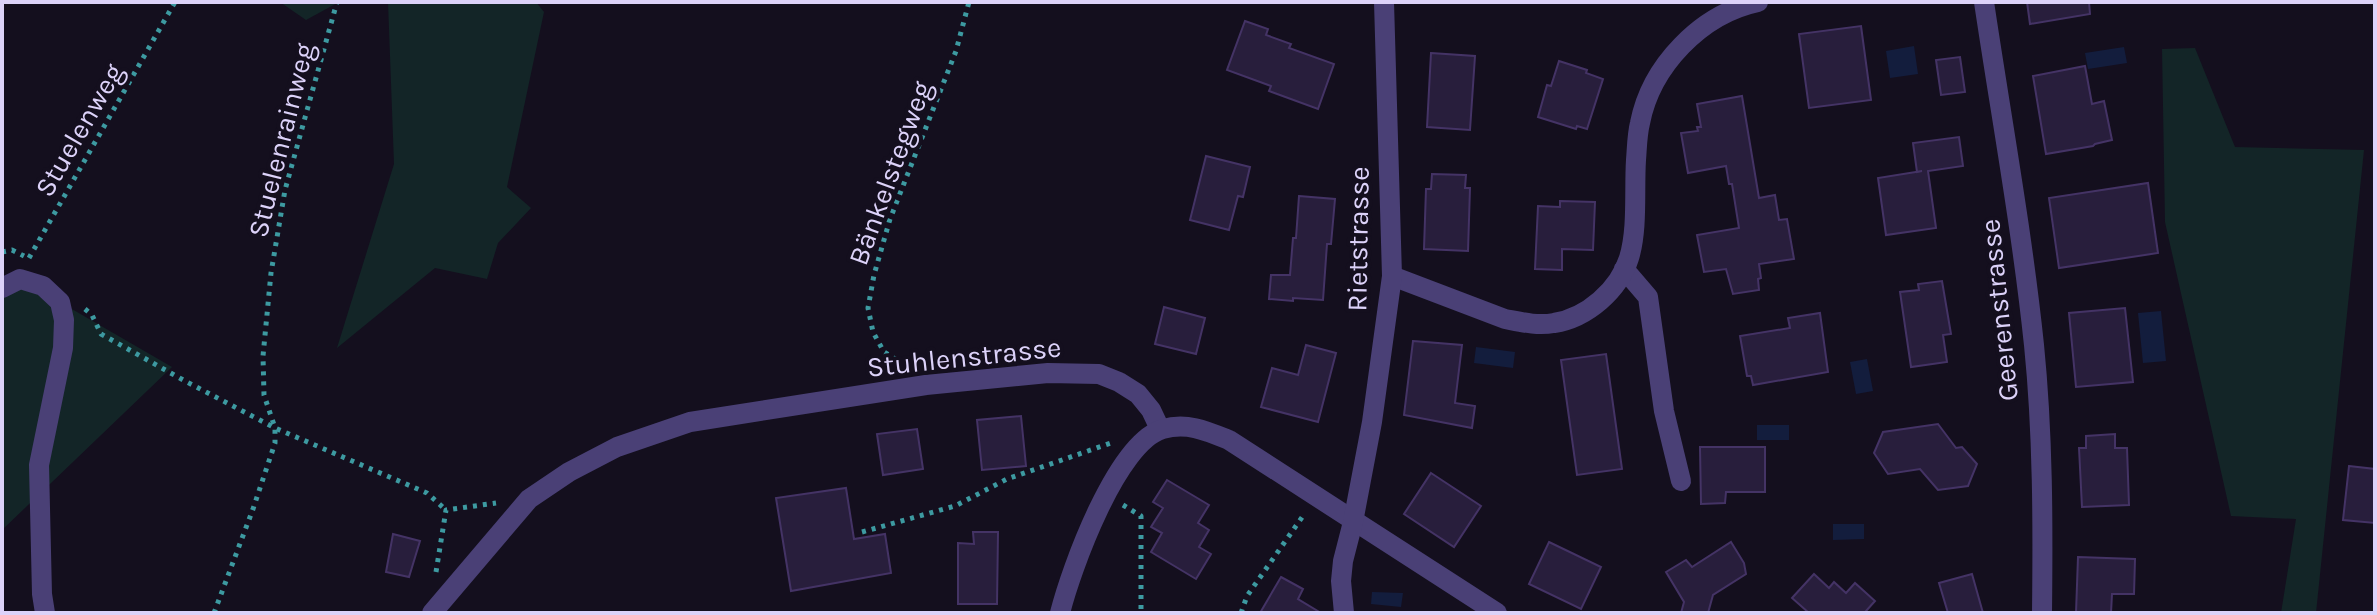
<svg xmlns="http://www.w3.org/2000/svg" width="2377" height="615" font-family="Karla,sans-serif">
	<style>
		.green { fill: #132527 }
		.water { fill: #131d3d }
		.building { fill: #281e3c; stroke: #443365; stroke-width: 2 }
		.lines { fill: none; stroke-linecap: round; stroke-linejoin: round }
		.path { stroke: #3d9aa1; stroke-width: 5; stroke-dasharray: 4 6; stroke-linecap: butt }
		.minor { stroke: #4a4076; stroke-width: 20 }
		.labels { text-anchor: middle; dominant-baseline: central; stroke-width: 8; stroke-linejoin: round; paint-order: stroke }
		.street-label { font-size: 28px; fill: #dcd2f9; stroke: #140f1e }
	</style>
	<rect width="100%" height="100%" fill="#140f1e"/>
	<g class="green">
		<polygon points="280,2 339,2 306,20"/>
		<polygon points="388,2 536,2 544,12 507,187 531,208 498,243 487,279 435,268 337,348 394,164"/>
		<polygon points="2195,48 2235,147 2364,150 2316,613 2281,613 2296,519 2231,516 2165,222 2162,49"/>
		<polygon points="20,279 172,367 2,530 2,288"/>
	</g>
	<g class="water">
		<polygon points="1914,46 1918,74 1890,78 1886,51"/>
		<polygon points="2124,47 2127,63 2088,69 2085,53"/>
		<polygon points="2161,311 2166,361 2143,363 2138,313"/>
		<polygon points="1476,347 1515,352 1513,368 1474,363"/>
		<polygon points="1867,359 1873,391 1856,394 1850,362"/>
		<rect x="1757" y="425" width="32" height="15"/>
		<polygon points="1833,524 1864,524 1864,539 1833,540"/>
		<polygon points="1372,592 1403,593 1401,607 1371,604"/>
	</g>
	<g class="building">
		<polygon points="2027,2 2089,2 2090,14 2030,24"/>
		<polygon points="1245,21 1268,29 1266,35 1291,44 1289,48 1334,64 1318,109 1269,91 1271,86 1227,70"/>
		<polygon points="1861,26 1871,100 1809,108 1799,34"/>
		<polygon points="1431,53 1475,56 1470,130 1427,127"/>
		<polygon points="1960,57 1965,92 1941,95 1936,60"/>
		<polygon points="1559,61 1587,70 1586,73 1603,79 1587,129 1577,126 1576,129 1538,117 1547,85 1551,86"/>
		<polygon points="2085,66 2092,104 2104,101 2112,140 2095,144 2093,146 2046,154 2033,76"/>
		<polygon points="1742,96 1759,198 1775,195 1779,220 1787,219 1794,259 1759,264 1761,278 1758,279 1759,290 1733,294 1726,269 1704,272 1697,235 1739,228 1732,184 1729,184 1726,166 1688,173 1681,133 1698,131 1697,127 1701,127 1697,104"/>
		<polygon points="1959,137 1963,166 1928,171 1936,228 1886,235 1878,178 1922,171 1917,172 1913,143"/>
		<polygon points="1206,156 1250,167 1243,197 1238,196 1229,230 1190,220"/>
		<polygon points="1432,174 1466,175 1465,188 1470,188 1468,251 1424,249 1426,189 1431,189"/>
		<polygon points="2148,183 2158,253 2059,268 2049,198"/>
		<polygon points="1299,196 1335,199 1331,244 1327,244 1323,300 1293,298 1293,301 1269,299 1271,275 1290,275 1293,238 1296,238"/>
		<polygon points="1560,201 1595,202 1593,250 1562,249 1562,270 1535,269 1538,206 1560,207"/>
		<polygon points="1942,281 1951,334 1943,335 1947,362 1911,367 1900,292 1919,290 1918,284"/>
		<polygon points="1164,307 1205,318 1196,354 1155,344"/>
		<polygon points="2125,308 2133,382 2076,387 2069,313"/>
		<polygon points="1820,313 1828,372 1753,385 1751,376 1747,376 1740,336 1790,328 1788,318"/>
		<polygon points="1413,341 1462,345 1455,403 1475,406 1472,428 1404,415"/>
		<polygon points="1306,345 1336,353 1318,422 1261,407 1272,368 1298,375"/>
		<polygon points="1606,354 1622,469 1577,475 1561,360"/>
		<polygon points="1021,416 1026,466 982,470 977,420"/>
		<polygon points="1938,424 1956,448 1962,447 1977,464 1968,486 1938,490 1920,469 1888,474 1874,453 1883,432"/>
		<polygon points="917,429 923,469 883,475 877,434"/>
		<polygon points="2115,434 2115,448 2127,448 2129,505 2082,507 2079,448 2086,448 2086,436"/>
		<polygon points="1700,447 1765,447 1765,492 1726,492 1725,503 1701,504"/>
		<polygon points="2349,466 2375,469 2375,523 2343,520"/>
		<polygon points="1431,473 1481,506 1454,547 1404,514"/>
		<polygon points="1167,480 1209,505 1198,523 1209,530 1199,547 1211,554 1196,579 1151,552 1162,533 1151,527 1163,508 1153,502"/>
		<polygon points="846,488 854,539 885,534 891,573 791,591 776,498"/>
		<polygon points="973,532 998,532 997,604 958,604 958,543 974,544"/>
		<polygon points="393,534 420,541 409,577 386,572"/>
		<polygon points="1549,542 1601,567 1581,609 1529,584"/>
		<polygon points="1731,542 1744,563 1746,574 1713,595 1708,613 1681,613 1684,602 1666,572 1686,560 1692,567"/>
		<polygon points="2078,557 2135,559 2134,594 2112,594 2111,613 2076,613"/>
		<polygon points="1814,574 1829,588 1834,582 1846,593 1855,583 1875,601 1866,611 1868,613 1809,613 1792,598"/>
		<polygon points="1972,574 1983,613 1948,613 1939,583"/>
		<polygon points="1281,577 1303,589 1298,599 1321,613 1260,613"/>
	</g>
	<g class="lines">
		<g class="path">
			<polyline points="2,252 12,250 24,256"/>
			<polyline points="29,258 175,2"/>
			<polyline points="85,309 92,315 101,334 185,381 275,428 427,493 446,510"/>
			<polyline points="905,365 884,352 873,332 868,308 874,275 890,219 956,51 969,2"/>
			<polyline points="1123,505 1141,516 1141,613"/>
			<polyline points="862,532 955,506 1007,479 1111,443"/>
			<polyline points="436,572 446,510 496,503"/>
			<polyline points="214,613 253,509 275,443 275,428 264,395 263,356 271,273 285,190 337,2"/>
			<polyline points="1241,613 1247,596 1305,513"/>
		</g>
		<g class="minor">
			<path d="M1984 2C2001 116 2022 230 2034 345 2043 434 2043 524 2042 613"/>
			<polyline points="1624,269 1648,297 1664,411 1681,481"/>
			<path d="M1392 276 1505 319C1521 322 1537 326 1554 323 1587 318 1619 290 1629 258 1638 229 1634 190 1636 160 1637 148 1637 135 1640 123 1651 66 1701 14 1758 2"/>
			<polyline points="2,288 20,279 43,286 60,302 64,320 63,348 39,465 42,594 45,613"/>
			<polyline points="432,613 529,499 569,472 617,447 690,422 926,385 1048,373 1099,374 1119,382 1138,394 1151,410 1160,429"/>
			<path d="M1060 613C1071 569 1117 442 1163 429 1187 422 1207 431 1229 440L1497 613"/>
			<polyline points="1344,613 1341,581 1343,561 1353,522 1372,422 1392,276 1384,2"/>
		</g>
	</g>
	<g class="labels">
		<g class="street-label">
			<text transform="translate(79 130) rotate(-60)">Stuelenweg</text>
			<text transform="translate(281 140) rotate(-76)">Stuelenrainweg</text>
			<text transform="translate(890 173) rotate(-70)">Bänkelstegweg</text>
			<text transform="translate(1358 239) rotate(-89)">Rietstrasse</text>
			<text transform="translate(1999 310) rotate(-96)">Geerenstrasse</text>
			<text transform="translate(964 357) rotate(-6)">Stuhlenstrasse</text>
		</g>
	</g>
	<rect width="2377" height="615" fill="none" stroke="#dcd2f9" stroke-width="8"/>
</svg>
